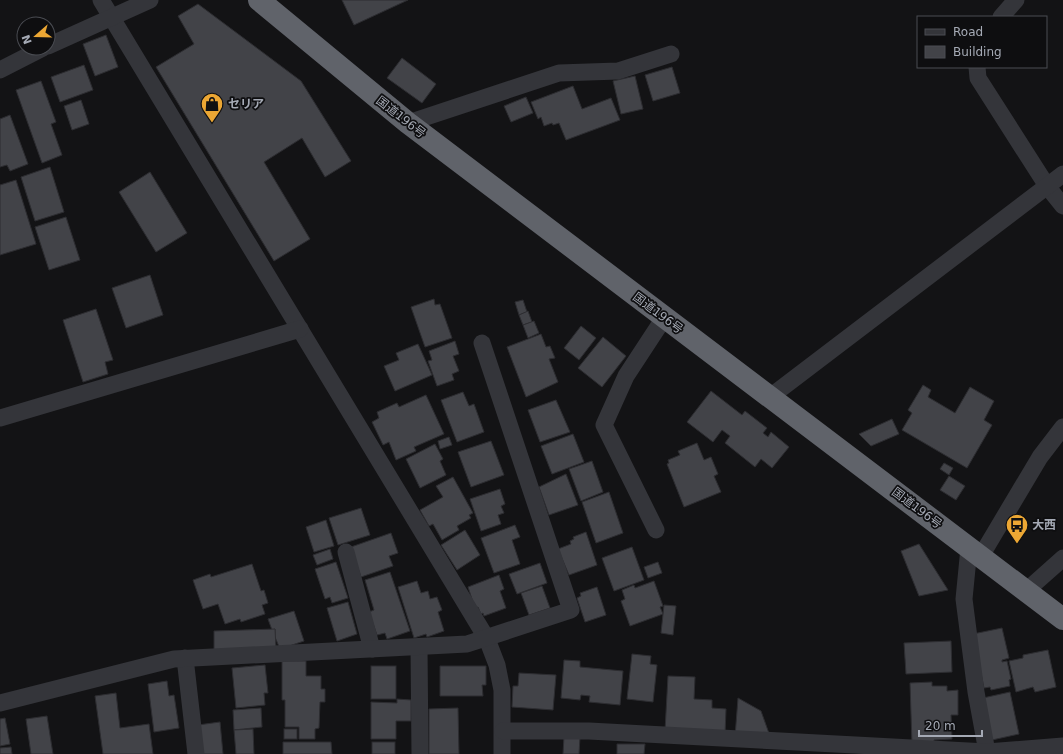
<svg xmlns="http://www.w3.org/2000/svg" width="1063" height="754" font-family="'DejaVu Sans','Noto Sans JP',sans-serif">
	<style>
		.building { fill: #424348; stroke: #2d2d31 }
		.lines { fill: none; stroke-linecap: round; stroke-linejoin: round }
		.street { stroke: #34353a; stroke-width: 17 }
		.highway { stroke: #60636a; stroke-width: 22 }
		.labels { text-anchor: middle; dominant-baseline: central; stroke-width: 3.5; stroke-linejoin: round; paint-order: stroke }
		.poi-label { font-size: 12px; font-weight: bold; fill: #a5aab5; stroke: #0e0e10; text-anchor: start }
		.street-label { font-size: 12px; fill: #a5aab5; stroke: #0e0e10 }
	</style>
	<rect width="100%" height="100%" fill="#131315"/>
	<g class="building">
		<polygon points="342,0 408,0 354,25"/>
		<polygon points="198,4 301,81 351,161 325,177 302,138 264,162 310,239 274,261 156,67 194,44 178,16"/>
		<polygon points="106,35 118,67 95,76 83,44"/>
		<polygon points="402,58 436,84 422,103 387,78"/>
		<polygon points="84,65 93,90 60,102 51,77"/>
		<polygon points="672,67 680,93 653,101 645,75"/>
		<polygon points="635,76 643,109 621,114 613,81"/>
		<polygon points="41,81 56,122 51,124 62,155 42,163 16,90"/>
		<polygon points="573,86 582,109 611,98 620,120 566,140 559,123 553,125 552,123 544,126 541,117 538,119 531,102"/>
		<polygon points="526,97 533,113 511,122 504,106"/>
		<polygon points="81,100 89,124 72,130 64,106"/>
		<polygon points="10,115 28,164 10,171 7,165 0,167 0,119"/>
		<polygon points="50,167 64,212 35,221 21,177"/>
		<polygon points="150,172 187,233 156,252 119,192"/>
		<polygon points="16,180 36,244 0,255 0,185"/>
		<polygon points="66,217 80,260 49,270 35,227"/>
		<polygon points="150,275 163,315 126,328 112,288"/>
		<polygon points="434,299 435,305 440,304 452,338 425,347 411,307"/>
		<polygon points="523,300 527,312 519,315 515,302"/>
		<polygon points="96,309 113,360 105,362 108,374 83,382 63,320"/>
		<polygon points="528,311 532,322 523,325 519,315"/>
		<polygon points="534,321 539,333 528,338 523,325"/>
		<polygon points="581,326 596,338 579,360 564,348"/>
		<polygon points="541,334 546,347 550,346 555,358 549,359 558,382 526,397 507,347"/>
		<polygon points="603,337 626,356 602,387 578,368"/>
		<polygon points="455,341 459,354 453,356 459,371 452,374 454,380 437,386 428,361 432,360 429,351"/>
		<polygon points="418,344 432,375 395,391 384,366 399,360 396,353"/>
		<polygon points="923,385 931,390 928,397 955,413 970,387 994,401 984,420 992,425 967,468 902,430 912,413 908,410"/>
		<polygon points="711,391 742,415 745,411 767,428 763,433 768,437 771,432 789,447 772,468 761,459 755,467 725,443 730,436 722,430 713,442 687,422"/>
		<polygon points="463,392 469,406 474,404 484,432 457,442 441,400"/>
		<polygon points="426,395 444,434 414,447 416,451 396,460 389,442 383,445 372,422 379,418 377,412 397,403 399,407"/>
		<polygon points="556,400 570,432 540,442 528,410"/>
		<polygon points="892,419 899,434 871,446 859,434"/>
		<polygon points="573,434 584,462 552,474 541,446"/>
		<polygon points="449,437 452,445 440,449 438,441"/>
		<polygon points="491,441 504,475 471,487 458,452"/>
		<polygon points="697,443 704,460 711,457 718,474 714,476 721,492 684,507 667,464 669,463 668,460 680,455 678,451"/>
		<polygon points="435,444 443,459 440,461 446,475 420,488 406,459"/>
		<polygon points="592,461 603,492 581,501 569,469"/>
		<polygon points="944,463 953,468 949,475 940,469"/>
		<polygon points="566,474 578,505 549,515 539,487"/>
		<polygon points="949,476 965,486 956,500 940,490"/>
		<polygon points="453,477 473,513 469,515 471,518 457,526 459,530 442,540 433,524 429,526 420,510 443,497 436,486"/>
		<polygon points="500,489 505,504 501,506 504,513 498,515 501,524 481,531 470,499"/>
		<polygon points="609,492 623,533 596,543 582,502"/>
		<polygon points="361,508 370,535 338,545 329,518"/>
		<polygon points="326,520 334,546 314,552 306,527"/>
		<polygon points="515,525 520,537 512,540 520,564 494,573 481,538"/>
		<polygon points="465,530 480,555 457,570 441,545"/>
		<polygon points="586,532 597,565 569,575 558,549 571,544 570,541 574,539 573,537"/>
		<polygon points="391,533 398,553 389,556 393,566 361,577 351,547"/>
		<polygon points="919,544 948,590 919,596 901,551"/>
		<polygon points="632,547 644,580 614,591 602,558"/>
		<polygon points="330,549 333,559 317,565 313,555"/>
		<polygon points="336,562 348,598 332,603 330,597 325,599 315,569"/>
		<polygon points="658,562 662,573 648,578 644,567"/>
		<polygon points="540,563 547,583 517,594 509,574"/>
		<polygon points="252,564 261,591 264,590 268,603 262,605 265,614 241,622 240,619 225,624 218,604 203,609 193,580 210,574 211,577"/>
		<polygon points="390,572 410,631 387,639 385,633 377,635 369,612 374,610 365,580"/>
		<polygon points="499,575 504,589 500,591 506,608 484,616 483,613 481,614 478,607 475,608 468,587"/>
		<polygon points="417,581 421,593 428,591 430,599 437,597 442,610 438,612 444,631 427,637 426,634 414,638 398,587"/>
		<polygon points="654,581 663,606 660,607 663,614 630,626 621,601 625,599 622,590 634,585 635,588"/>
		<polygon points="542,586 550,608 529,615 521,593"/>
		<polygon points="597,587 606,615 585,622 577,598 581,596 580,593"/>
		<polygon points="348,602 357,634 337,641 327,608"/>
		<polygon points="664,605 676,606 673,635 661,633"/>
		<polygon points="294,611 304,641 280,649 275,637 275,629 272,630 268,619"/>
		<polygon points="1002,628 1009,658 1002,660 1002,662 1007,661 1011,679 1009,680 1010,686 991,690 990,687 984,688 973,634"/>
		<polygon points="275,629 276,649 214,650 214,631"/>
		<polygon points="951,641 952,672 906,674 904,643"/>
		<polygon points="1048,650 1056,687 1035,692 1033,687 1016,692 1009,661 1023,658 1023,655"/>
		<polygon points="632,654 651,656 650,664 657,665 653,702 627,699"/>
		<polygon points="564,660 580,661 580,667 623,671 620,705 589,702 590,696 581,695 580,700 561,698"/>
		<polygon points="282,661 306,661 306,676 321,676 321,689 325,689 325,702 320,702 319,728 315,729 315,739 299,739 299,727 285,727 285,700 282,700"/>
		<polygon points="265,665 268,693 264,693 265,705 236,708 232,668"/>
		<rect x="371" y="666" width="25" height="33"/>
		<polygon points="440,666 486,666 486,685 482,685 483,696 440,696"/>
		<polygon points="519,673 556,675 553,710 512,707 513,686 518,686"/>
		<polygon points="668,676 695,677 694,699 712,700 712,708 726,709 725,734 665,731"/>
		<polygon points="167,681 169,696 174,695 179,728 154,732 148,684"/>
		<polygon points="932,682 932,686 947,686 947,691 958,690 958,715 951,715 952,739 934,740 934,744 912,744 910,683"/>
		<polygon points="1010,692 1019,734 992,740 983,698"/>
		<polygon points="116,693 120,728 149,724 153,754 103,754 95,696"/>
		<polygon points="738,698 761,711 771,739 735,737"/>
		<polygon points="397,699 411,700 411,721 396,721 396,739 371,739 371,702 397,703"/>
		<polygon points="261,708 262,727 234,730 233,710"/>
		<polygon points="458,708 459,754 429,754 429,709"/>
		<polygon points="47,716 53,754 31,754 26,719"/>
		<polygon points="5,718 10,744 0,746 0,719"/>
		<polygon points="220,722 223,754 201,754 198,725"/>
		<polygon points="253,729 254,754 236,754 234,730"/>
		<rect x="284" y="729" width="13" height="10"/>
		<polygon points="564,736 580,737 579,754 563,754"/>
		<polygon points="283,742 331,742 332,754 283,754"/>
		<rect x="372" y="742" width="23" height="12"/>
		<polygon points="617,744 645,744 644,754 617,754"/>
		<polygon points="11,747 12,754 0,754 0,748"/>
	</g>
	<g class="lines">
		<g class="street">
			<polyline points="101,0 487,639 497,665 502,690 502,754"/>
			<polyline points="1001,17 1016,0"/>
			<polyline points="48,46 150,0"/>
			<polyline points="977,67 978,78 1047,186 1063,206"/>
			<polyline points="0,70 43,48"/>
			<polyline points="408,123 559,73 618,71 671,54"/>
			<polyline points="770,397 1063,174"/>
			<polyline points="0,418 300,329"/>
			<polyline points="656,530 604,425 626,376 664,318"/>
			<polyline points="969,548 964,599 976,692 987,752"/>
			<polyline points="346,552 372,649"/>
			<polyline points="981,556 1040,457 1063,427"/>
			<polyline points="1026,591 1063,558"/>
			<polyline points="419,647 420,754"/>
			<polyline points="185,658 196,754"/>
			<polyline points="0,703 174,659 467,644 571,610 482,343"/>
			<polyline points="503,731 589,731 987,752 1063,746"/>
		</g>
		<polyline class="highway" points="259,0 408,123 1063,619"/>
	</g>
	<defs>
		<g id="shop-pin" transform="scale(1.15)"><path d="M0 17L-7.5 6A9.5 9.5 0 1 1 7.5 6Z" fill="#eca734" stroke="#0e0e10"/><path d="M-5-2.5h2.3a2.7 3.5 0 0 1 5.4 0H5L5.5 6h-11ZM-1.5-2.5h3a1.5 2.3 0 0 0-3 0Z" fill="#111"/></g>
		<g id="bus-pin" transform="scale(1.15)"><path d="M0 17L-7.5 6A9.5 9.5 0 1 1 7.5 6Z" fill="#eca734" stroke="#0e0e10"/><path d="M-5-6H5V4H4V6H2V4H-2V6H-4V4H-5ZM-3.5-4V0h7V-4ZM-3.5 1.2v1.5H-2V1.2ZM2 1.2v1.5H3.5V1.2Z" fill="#111"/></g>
	</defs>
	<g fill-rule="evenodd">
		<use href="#shop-pin" x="212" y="104"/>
		<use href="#bus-pin" x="1017" y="525"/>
	</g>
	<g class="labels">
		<g class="poi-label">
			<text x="228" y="104">セリア</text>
			<text x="1032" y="525">大西</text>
		</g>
		<g class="street-label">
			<text transform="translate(401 117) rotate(38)">国道196号</text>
			<text transform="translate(658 313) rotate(37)">国道196号</text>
			<text transform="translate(917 508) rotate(37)">国道196号</text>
		</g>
	</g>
	<rect x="917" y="16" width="130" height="52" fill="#0e0e10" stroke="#4a4c52"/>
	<rect x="925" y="29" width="20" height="6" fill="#34353a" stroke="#4a4c52"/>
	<text x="953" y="36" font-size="12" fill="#a5aab5">Road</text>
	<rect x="925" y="46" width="20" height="12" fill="#424348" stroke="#4a4c52"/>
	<text x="953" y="56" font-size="12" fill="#a5aab5">Building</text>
	<g transform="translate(36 36) rotate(250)"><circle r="19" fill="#0e0e10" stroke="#4a4c52"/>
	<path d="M0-3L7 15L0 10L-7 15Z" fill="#eca734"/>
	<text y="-6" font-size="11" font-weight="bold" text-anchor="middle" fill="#a5aab5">N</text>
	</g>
	<path d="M919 730v6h63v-6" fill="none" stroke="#a5aab5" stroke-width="2"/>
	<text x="925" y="730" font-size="12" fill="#a5aab5" stroke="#0e0e10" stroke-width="3" paint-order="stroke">20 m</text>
</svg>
